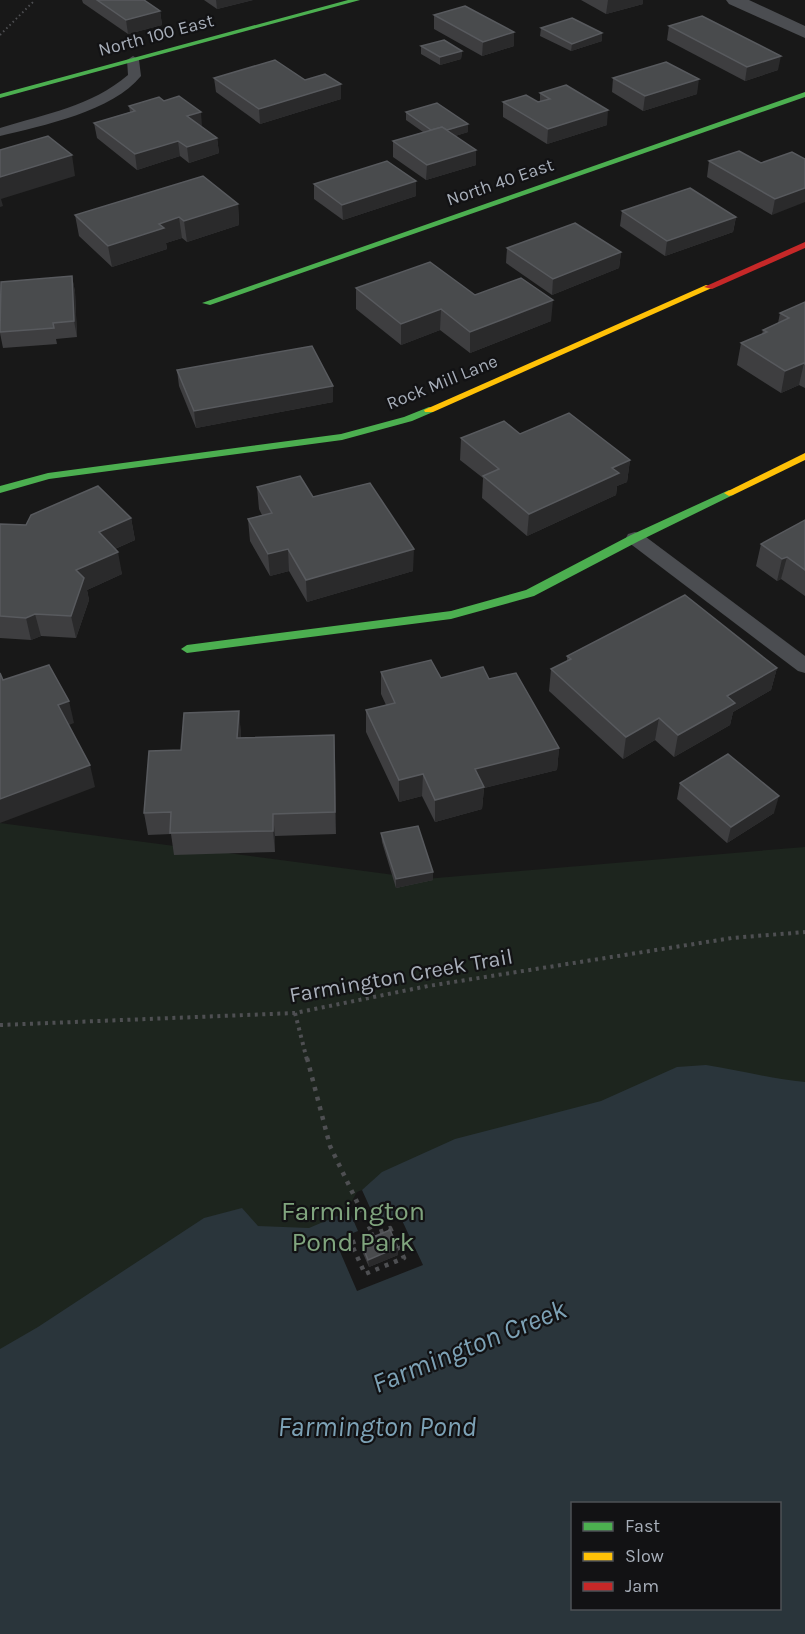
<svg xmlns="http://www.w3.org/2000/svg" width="805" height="1634" font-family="Karla,sans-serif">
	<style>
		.green { fill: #1d251e; fill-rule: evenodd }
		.water { fill: #2a353b; fill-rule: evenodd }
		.pier { fill: #181818 }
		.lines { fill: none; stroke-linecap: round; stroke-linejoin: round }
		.path-far2 { stroke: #4e4f52; stroke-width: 2; stroke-dasharray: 1.5 3; stroke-linecap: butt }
		.path-far1 { stroke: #4e4f52; stroke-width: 4; stroke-dasharray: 3 4.5; stroke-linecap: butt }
		.path { stroke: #4e4f52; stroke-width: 4.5; stroke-dasharray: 4 6; stroke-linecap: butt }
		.lane { fill: #4b4d51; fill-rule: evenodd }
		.street { fill: #4b4d51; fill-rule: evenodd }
		.fast { fill: #4caf50; fill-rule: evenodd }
		.slow { fill: #ffc107; fill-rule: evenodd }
		.jam { fill: #c62828; fill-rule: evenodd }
		.wall { fill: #3e3e40 }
		.shaded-wall { fill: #2a2a2b }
		.building { fill: #494b4d; stroke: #585a5e; stroke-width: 1.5 }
		.labels { text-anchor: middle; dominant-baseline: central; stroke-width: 4.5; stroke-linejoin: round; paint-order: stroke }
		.far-street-label { font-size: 18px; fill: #a8afba; stroke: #121214 }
		.street-label { font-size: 22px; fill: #a8afba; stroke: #121214 }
		.near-park-label { font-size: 27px; fill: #80a57e; stroke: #121214 }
		.near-water-label { font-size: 28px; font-style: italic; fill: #7da2b6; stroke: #121214 }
	</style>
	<rect width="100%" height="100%" fill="#181818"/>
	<path class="green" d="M0 823 425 879 805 847V1634H0ZM572 1504H780V1608H572Z"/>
	<path class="water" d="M706 1065C739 1070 771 1079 805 1082V1634H0V1349L38 1327 204 1218 242 1208 258 1226 309 1228 349 1211 362 1190 382 1172 455 1139 601 1101 677 1067ZM572 1504H780V1608H572Z"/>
	<polygon class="pier" points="362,1190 377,1223 399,1214 423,1265 357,1291 335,1240 358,1231 348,1208 357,1192"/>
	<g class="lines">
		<polyline class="path-far2" points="0,35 35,0"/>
		<g class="path-far1">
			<polyline points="295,1013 307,1060"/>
			<polyline points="0,1025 295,1013 428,986 732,938 805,932"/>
		</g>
		<g class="path">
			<polyline points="307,1058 330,1146 373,1235"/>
			<polygon points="390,1228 404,1258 365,1274 351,1243"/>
		</g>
		<g class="lane">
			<path d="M133 56 139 60 141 76C113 111 42 126 0 136V128C45 114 92 106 128 75L127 60Z"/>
			<polygon points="635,532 642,534 805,656 805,673 798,671 628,542 626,538 628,534"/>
		</g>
		<polygon class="street" points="726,0 749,0 805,26 805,38 729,4"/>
		<g class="fast">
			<polygon points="348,0 360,0 0,98 0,94"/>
			<polygon points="805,92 805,97 210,305 202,303"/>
			<polygon points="429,407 433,408 433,412 412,421 342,440 49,479 0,493 0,486 48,473 341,434 404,417"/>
			<polygon points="729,490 734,493 733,495 639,541 534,596 451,619 187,653 181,649 187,645 451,611 526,590 631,535"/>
		</g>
		<g class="slow">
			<polygon points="706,285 714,287 433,412 425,412 424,410"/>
			<polygon points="805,453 805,460 733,495 729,496 724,493"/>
		</g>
		<polygon class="jam" points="805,242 805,248 712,289 704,287"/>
	</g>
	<g class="wall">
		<polygon points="82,0 144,0 160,11 162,25 128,34 83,3"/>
		<polygon points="204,0 253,0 217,9"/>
		<polygon points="581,0 643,0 643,4 606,14"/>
		<polygon points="434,15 514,32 514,46 482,56 434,29"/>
		<polygon points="669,26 778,70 745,81 667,40"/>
		<polygon points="541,28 602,33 602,41 571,51 540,36"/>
		<polygon points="421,46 462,51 461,59 440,65 421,54"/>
		<polygon points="214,78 305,80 341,84 341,99 260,124 216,92"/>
		<polygon points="613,78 697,94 643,111 612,92"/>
		<polygon points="540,93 607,125 547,144 503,117 503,102 540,102"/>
		<polygon points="129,106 202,127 217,138 219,153 189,163 180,156 137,170 97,138 94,123 130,112"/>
		<polygon points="406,112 468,132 455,136 476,150 476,165 426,180 393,157 393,141 423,132 406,120"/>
		<polygon points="792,152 772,215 707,177 709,161 761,163"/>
		<polygon points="314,184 416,196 343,220 314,199"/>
		<polygon points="238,204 239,225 187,242 182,238 166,243 167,249 112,267 79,236 75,215"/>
		<polygon points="622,211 736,217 733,232 665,256 620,226"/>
		<polygon points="507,248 621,252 619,268 552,295 506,263"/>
		<polygon points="72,276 75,292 77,337 56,339 57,344 3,348 0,333 1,282"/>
		<polygon points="356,288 475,295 551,321 470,353 440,330 401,345 356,309"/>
		<polygon points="805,302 805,388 799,385 781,393 737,365 741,343 762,334 763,330 778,323 780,313"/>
		<polygon points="177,370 333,402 196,428 179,386"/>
		<polygon points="520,434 630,460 627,482 617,486 616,495 527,536 482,498 483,478 460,460 461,438"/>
		<polygon points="257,487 313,497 413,571 307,602 289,571 270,576 250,541 248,519 262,515 259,509"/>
		<polygon points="131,518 135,540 115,549 122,574 87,590 89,600 76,638 41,636 31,640 0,638 0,524 26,525"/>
		<polygon points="805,520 805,596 781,579 777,581 756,566 761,544"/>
		<polygon points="567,656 777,668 771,690 733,712 730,725 674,757 655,740 623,759 549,691 551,669 567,661"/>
		<polygon points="381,672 441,678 489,679 559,748 557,770 484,788 482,809 435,822 422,796 399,802 366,732 366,710 386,705 381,694"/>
		<polygon points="239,711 241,738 335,757 336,834 275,836 275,852 174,855 171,834 148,835 144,813 181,750"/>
		<polygon points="680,783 774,813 727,843 677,799"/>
		<polygon points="381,833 433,872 433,880 396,888 382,842"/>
		<polygon points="361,1242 398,1255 369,1267 361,1249"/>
	</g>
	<g class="shaded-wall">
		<polygon points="216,0 253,0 217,9"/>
		<polygon points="608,0 643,0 643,4 606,14"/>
		<polygon points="160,11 162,25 128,34 126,20"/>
		<polygon points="514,32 514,46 482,56 483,42"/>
		<polygon points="602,33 602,41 571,51 572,44"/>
		<polygon points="462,51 461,59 440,65 440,57"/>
		<polygon points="781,56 778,70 745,81 747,67"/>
		<polygon points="699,79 697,94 643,111 645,96"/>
		<polygon points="341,84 341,99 260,124 259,109"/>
		<polygon points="608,110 607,125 547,144 548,129"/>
		<polygon points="201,112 202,127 187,116"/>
		<polygon points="468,124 468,132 436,142 437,134"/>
		<polygon points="217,138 219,153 189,163 187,147"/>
		<polygon points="178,141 180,156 137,170 135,154"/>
		<polygon points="476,150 476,165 426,180 427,165"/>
		<polygon points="72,155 75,176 1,199 3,206 0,207 0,177"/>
		<polygon points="416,181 416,196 343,220 342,205"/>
		<polygon points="805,188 805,202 772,215 775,199"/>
		<polygon points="238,204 239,225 187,242 184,221"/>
		<polygon points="179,217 182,238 166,243 167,249 112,267 108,246 159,224"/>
		<polygon points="736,217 733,232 665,256 667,241"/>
		<polygon points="621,252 619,268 552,295 553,279"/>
		<polygon points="72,276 75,292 77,337 74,321"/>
		<polygon points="553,300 551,321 470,353 470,332"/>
		<polygon points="441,309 440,330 401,345 401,324"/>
		<polygon points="804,363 799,385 781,393 785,371"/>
		<polygon points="333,386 333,402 196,428 194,411"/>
		<polygon points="630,460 627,482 617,486 616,495 527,536 529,514 612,468"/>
		<polygon points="131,518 135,540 103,554 99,532"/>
		<polygon points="288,549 289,571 270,576 268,554"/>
		<polygon points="414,549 413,571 307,602 306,580"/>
		<polygon points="118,552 122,574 87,590 89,600 76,638 71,616 76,570"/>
		<polygon points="787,557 781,579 777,581 782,559"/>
		<polygon points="35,614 41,636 31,640 26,618"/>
		<polygon points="777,668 771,690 733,712 730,725 674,757 678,735 727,696"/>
		<polygon points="69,701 74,723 64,727 58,705"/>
		<polygon points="239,711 241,734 240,760 237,738"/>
		<polygon points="659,718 655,740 623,759 626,737"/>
		<polygon points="334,735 335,757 336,834 335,812"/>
		<polygon points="559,748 557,770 484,788 482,809 435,822 435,800 475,769"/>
		<polygon points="90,765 95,787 0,823 0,799"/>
		<polygon points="423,774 422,796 399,802 399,780"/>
		<polygon points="779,796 774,813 727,843 731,827"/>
		<polygon points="273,814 275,836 275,852 273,831"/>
		<polygon points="433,872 433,880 396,888 396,879"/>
		<polygon points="398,1247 398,1255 369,1267 368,1260"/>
	</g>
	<g class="building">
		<polygon points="97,0 144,0 160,11 126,20"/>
		<polygon points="465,6 514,32 483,42 434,15"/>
		<polygon points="702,16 781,56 747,67 669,26"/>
		<polygon points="572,18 602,33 572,44 541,28"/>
		<polygon points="444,40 462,51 440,57 421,46"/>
		<polygon points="275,60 305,80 325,74 341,84 259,109 214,78"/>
		<polygon points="666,62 699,79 645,96 613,78"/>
		<polygon points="566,85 608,110 548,129 503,102 526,95 538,102 550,99 540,93"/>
		<polygon points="179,96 201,112 187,116 217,138 187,147 178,141 135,154 94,123 135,111 129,106 159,97 164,101"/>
		<polygon points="437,103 468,124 447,130 442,127 431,130 406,112"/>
		<polygon points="442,127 476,150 427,165 393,141"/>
		<polygon points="48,136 72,155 0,177 0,150"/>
		<polygon points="739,151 761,163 792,152 805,159 805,188 775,199 709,161"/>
		<polygon points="387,161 416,181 342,205 314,184"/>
		<polygon points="203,176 238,204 184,221 179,217 159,224 164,228 108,246 75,215"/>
		<polygon points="690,188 736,217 667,241 622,211"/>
		<polygon points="575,223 621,252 553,279 507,248"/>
		<polygon points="430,262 475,295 521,278 553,300 470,332 441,309 401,324 356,288"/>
		<polygon points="72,276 74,321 53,323 54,328 0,332 1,282"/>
		<polygon points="805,302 805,364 804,363 785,371 741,343 767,332 763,330 789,318 780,313"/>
		<polygon points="312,346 333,386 194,411 177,370"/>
		<polygon points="569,413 630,460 612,468 619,473 529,514 483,476 499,469 461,438 504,421 520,434"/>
		<polygon points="300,476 313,497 370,483 414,549 306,580 288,549 268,554 248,519 272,513 257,487"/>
		<polygon points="98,486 131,518 99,532 118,552 76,570 84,578 71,616 35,614 26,618 0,616 0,524 26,525 31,515"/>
		<polygon points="805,520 805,570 787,557 782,559 761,544"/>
		<polygon points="685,595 777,668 727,696 735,703 678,735 659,718 626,737 551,669 571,659 567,656"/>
		<polygon points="431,660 441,678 483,667 489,679 516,673 559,748 475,769 484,787 435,800 423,774 399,780 366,710 395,703 381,672"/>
		<polygon points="49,665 69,701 58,705 90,765 0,799 0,673 3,680"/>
		<polygon points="239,711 237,738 334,735 335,812 273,814 273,831 170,833 171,812 144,813 149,751 181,750 184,713"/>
		<polygon points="728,754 779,796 731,827 680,783"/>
		<polygon points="418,826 433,872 396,879 381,833"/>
		<polygon points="390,1230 398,1247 368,1260 361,1242"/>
	</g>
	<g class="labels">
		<g class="far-street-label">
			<text transform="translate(156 35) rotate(-15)">North 100 East</text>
			<text transform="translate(500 182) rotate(-19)">North 40 East</text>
			<text transform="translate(442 382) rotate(-22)">Rock Mill Lane</text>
		</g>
		<g class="street-label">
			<text transform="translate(401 976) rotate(-10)">Farmington Creek Trail</text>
		</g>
		<g class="near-park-label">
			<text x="353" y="1211">Farmington<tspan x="353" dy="31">Pond Park</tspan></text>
		</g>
		<g class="near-water-label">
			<text transform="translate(469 1346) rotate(-22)">Farmington Creek</text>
			<text x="377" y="1426">Farmington Pond</text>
		</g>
	</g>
	<rect x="571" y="1502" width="210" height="108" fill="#121214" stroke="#4e5156" stroke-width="1.5"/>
	<rect x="583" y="1522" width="30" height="9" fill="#4caf50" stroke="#4e5156" stroke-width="1.5"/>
	<text x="625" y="1532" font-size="18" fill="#a8afba">Fast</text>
	<rect x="583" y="1552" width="30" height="9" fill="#ffc107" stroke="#4e5156" stroke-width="1.5"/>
	<text x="625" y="1562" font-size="18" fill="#a8afba">Slow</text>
	<rect x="583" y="1582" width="30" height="9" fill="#c62828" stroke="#4e5156" stroke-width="1.5"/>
	<text x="625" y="1592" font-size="18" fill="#a8afba">Jam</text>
</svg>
